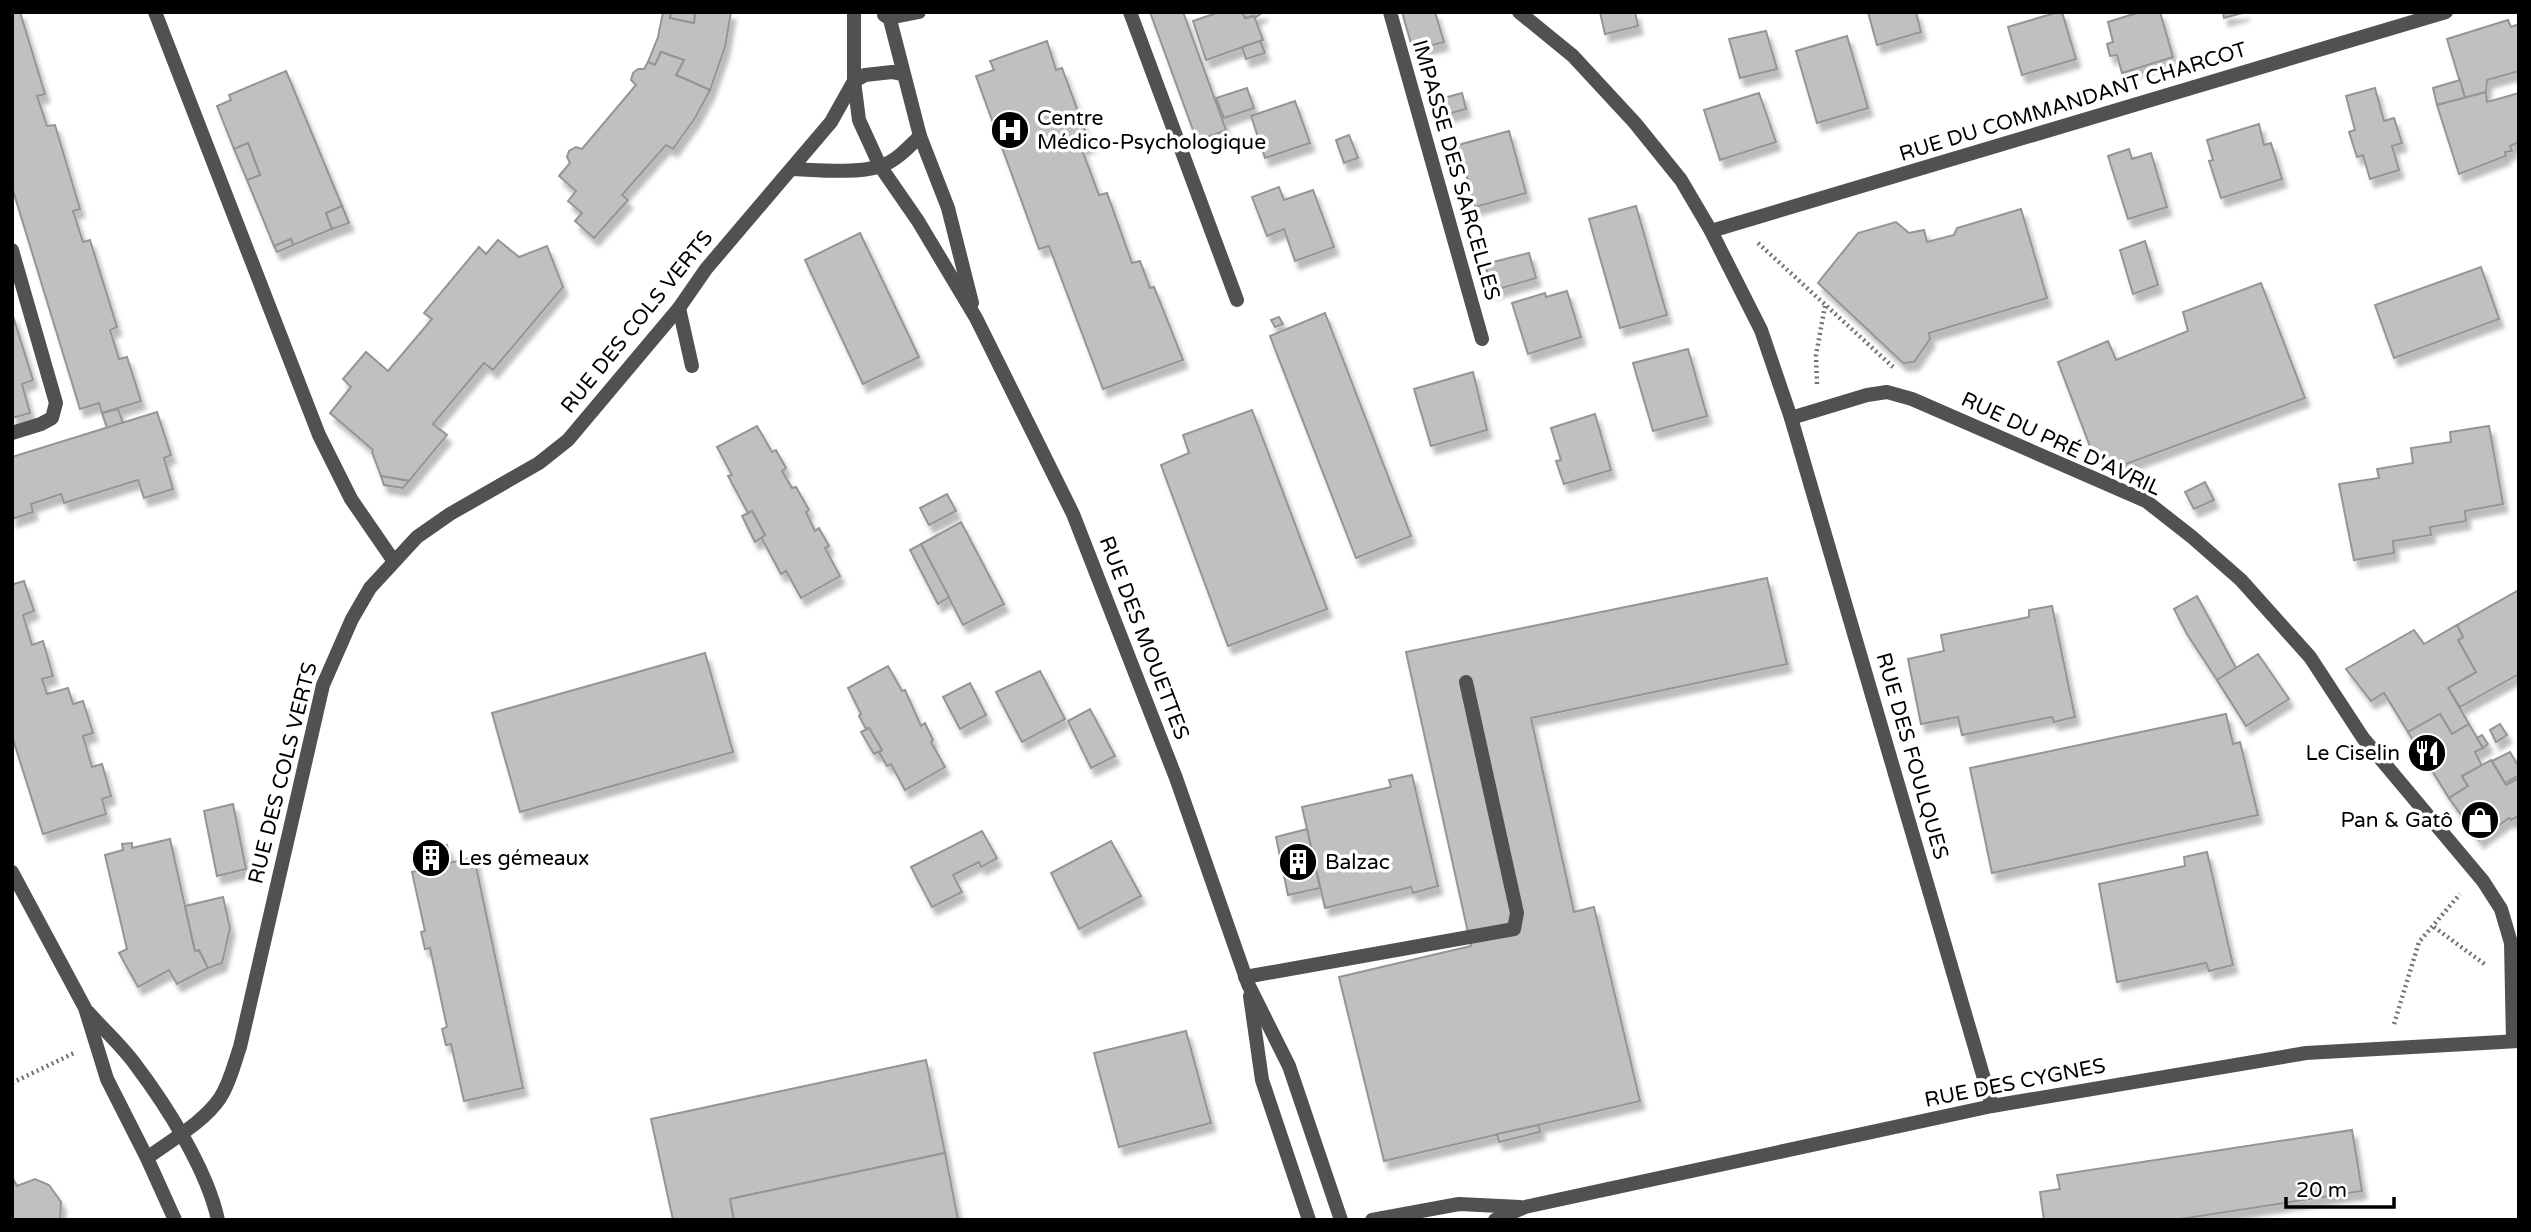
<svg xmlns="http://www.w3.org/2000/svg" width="2531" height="1232" font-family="'Varela Round',sans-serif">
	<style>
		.building { fill: #c0c0c0; stroke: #959595; stroke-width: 2; filter: url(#shadow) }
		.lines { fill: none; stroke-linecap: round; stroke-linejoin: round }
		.path { stroke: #737373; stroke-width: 4.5; stroke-dasharray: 2 3.5; stroke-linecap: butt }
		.lane { stroke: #515151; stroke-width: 14 }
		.street { stroke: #515151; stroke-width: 14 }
		.labels { text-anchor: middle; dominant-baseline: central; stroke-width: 7; stroke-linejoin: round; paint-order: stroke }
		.street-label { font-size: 21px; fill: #000; stroke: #fff }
		.poi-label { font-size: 21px; fill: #000; stroke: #fff; text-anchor: start }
	</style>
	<defs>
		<filter id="shadow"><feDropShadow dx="4.5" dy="8" stdDeviation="2" flood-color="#0004"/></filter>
	</defs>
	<rect width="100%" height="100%" fill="#fff"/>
	<g class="building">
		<polygon points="12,12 20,12 45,94 37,96 47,126 55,125 80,209 73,211 83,242 90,240 117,327 110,330 119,359 127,357 141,401 102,413 99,403 80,409 12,187"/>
		<polygon points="663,12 671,12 670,18 694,23 695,12 731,12 725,47 710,90 676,75 684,60 661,52 655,65 648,62 658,37"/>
		<polygon points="671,12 695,12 694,23 670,18"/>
		<polygon points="1150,12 1183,12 1226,130 1197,141"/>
		<polygon points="1213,12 1242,12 1245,18 1254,16 1263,40 1206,60 1193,21 1214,14"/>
		<polygon points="1242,12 1263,12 1255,18 1254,16 1245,18"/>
		<polygon points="1402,12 1435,12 1444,42 1413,50"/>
		<polygon points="1600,12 1635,12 1638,26 1605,34"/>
		<polygon points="1868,12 1916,12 1921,32 1877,45"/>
		<polygon points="2058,12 2062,12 2076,59 2022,75 2008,27"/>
		<polygon points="2140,12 2160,12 2173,57 2122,73 2117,55 2110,56 2107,44 2113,42 2108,22"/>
		<polygon points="2223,12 2246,12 2224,18"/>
		<polygon points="2508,20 2511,27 2519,24 2519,71 2487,80 2486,92 2465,98 2447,39"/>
		<polygon points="1766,31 1777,69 1740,78 1729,39"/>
		<polygon points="1847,36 1868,108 1817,123 1796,51"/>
		<polygon points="1047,41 1056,70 1062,68 1090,144 1081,147 1099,195 1107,193 1132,263 1140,261 1150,288 1154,287 1183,360 1103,389 1049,246 1039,249 976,76 994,70 990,61"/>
		<polygon points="1260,41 1265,53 1246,59 1242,47"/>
		<polygon points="661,52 684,60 676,75 710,90 695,118 673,149 666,145 622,195 628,200 594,238 575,221 582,213 568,201 576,191 559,176 570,163 567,157 569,151 576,147 582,149 636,85 631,80 633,73 638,69 644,69 648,62 655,65"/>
		<polygon points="286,71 342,206 326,213 332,229 293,245 291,239 274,246 247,180 260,175 248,143 234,149 217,106 231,100 229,95"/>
		<polygon points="2460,80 2465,98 2437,105 2433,88"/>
		<polygon points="1247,88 1254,108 1224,118 1216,98"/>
		<polygon points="2375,88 2384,121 2394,118 2402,143 2392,146 2399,170 2370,179 2363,155 2357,157 2349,132 2355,130 2346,96"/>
		<polygon points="2486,92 2487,102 2519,93 2519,142 2510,146 2512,151 2505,152 2506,156 2459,174 2437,105"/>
		<polygon points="1462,93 1466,109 1437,117 1433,101"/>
		<polygon points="1759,93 1776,142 1720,160 1704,110"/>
		<polygon points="1295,101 1310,143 1265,158 1251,116"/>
		<polygon points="2259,124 2264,145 2271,143 2282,179 2221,198 2209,161 2213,160 2207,140"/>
		<polygon points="1509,131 1526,193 1475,207 1458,145"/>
		<polygon points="1349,135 1358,158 1344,163 1336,140"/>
		<polygon points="248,143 260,175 247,180 234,149"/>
		<polygon points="2129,149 2132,159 2151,153 2167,207 2128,219 2108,156"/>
		<polygon points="1279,187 1284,200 1313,190 1334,247 1295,261 1284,229 1267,236 1252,197"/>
		<polygon points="342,206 349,223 332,229 326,213"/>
		<polygon points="1636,206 1667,315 1620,328 1589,219"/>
		<polygon points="2021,209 2047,298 1929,333 1930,339 1914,362 1903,363 1818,283 1858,233 1896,222 1909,233 1924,230 1927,242 1954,235 1957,228"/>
		<polygon points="860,233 919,357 863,384 805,260"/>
		<polygon points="291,239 293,245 277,252 274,246"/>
		<polygon points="498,240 519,257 547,246 563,287 493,370 484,363 433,424 447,435 409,481 381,476 372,452 373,450 330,413 351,387 343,379 366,352 388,371 432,319 424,313 479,247 486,254"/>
		<polygon points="2145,241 2158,285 2133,294 2120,250"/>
		<polygon points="1529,253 1536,278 1492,291 1485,264"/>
		<polygon points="2481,267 2499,319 2394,358 2375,305"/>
		<polygon points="2261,283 2305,398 2118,467 2091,449 2058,362 2108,341 2116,360 2188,331 2183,312"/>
		<polygon points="1567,291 1581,337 1528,354 1512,303 1545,293 1546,297"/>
		<polygon points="12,313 33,380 22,384 30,413 12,418"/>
		<polygon points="1325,313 1411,536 1356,558 1270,336"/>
		<polygon points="1279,317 1283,324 1275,327 1271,320"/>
		<polygon points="1688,349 1707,416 1653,431 1633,363"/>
		<polygon points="1473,372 1487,430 1431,446 1414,389"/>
		<polygon points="118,409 123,423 107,428 102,413"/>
		<polygon points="1252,410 1327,609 1228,646 1161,465 1189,453 1183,435"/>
		<polygon points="157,412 171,455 164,458 173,489 144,498 138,480 64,503 61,494 31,504 33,512 12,519 12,457"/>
		<polygon points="1595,414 1611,470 1564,484 1556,461 1561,460 1551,428"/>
		<polygon points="757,426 772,452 776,450 786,468 782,471 792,488 796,487 809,510 806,512 815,531 819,528 829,546 825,548 840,576 801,598 786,571 781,574 761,537 765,535 752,511 748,513 728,476 732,475 717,447"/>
		<polygon points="2489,426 2503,504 2465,511 2466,521 2430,527 2431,535 2393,541 2394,553 2354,560 2339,484 2379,478 2377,469 2413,463 2411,448 2451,442 2450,432"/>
		<polygon points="381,476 409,481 403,488 384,485"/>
		<polygon points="2205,482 2214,500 2194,509 2185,492"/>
		<polygon points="947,494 956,511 929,525 920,508"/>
		<polygon points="752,511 765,535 755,542 742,516"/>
		<polygon points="961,522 1004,604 963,625 921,544"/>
		<polygon points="921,544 949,597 938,604 910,550"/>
		<polygon points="1767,578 1787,664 1531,718 1574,912 1594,907 1640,1101 1384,1161 1339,977 1471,946 1406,652"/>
		<polygon points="12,580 14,584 24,581 34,611 23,615 32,645 43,641 53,676 42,679 47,694 68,688 73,704 83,701 93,733 83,736 92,767 102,764 111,796 102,799 106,814 43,834 12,736"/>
		<polygon points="2519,590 2519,674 2460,707 2448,688 2476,672 2458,640 2463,637 2457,625"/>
		<polygon points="2197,596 2236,668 2217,680 2187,634 2174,609"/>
		<polygon points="2052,606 2075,717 2054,722 2052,717 1962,735 1958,717 1921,724 1908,659 1944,651 1941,635 2029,617 2029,610"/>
		<polygon points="2457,625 2463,637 2458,640 2476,672 2448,688 2469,724 2452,734 2440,714 2408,732 2384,693 2371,701 2346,669 2414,630 2424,644"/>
		<polygon points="705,653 733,752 520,812 492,713"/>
		<polygon points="2258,654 2289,699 2246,726 2217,680"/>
		<polygon points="888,666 902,691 905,690 921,726 925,723 933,740 931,742 945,767 905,790 891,764 887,766 879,752 882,750 869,728 866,729 859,716 861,714 848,688"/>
		<polygon points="1040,671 1065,719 1022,742 996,692"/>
		<polygon points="970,683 986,715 960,729 943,697"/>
		<polygon points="1090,709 1115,756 1091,768 1068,721"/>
		<polygon points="2226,714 2233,744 2240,742 2258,815 1992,873 1970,768"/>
		<polygon points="2440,714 2452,734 2469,724 2483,748 2475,752 2482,766 2462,776 2468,786 2449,798 2408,732"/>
		<polygon points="2500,724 2507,735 2496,742 2490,730"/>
		<polygon points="869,728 882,750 874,754 861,732"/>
		<polygon points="2482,735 2488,744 2483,748 2477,738"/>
		<polygon points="2510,752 2519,767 2519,775 2505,783 2492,761"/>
		<polygon points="2491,760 2506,785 2519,778 2519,816 2511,820 2509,818 2479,840 2449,798 2468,786 2462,776"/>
		<polygon points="1412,775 1438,886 1413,893 1411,887 1325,908 1302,807 1391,787 1389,780"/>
		<polygon points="233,804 246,869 217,876 204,811"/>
		<polygon points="1307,829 1320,888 1288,895 1276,837"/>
		<polygon points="982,831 997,858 981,867 979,862 953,875 962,892 932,907 911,867"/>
		<polygon points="170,839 195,951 199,950 208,968 177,984 169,970 138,987 119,953 127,949 105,855 123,850 122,844 132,843 132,848"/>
		<polygon points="1111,841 1141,896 1079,929 1051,873"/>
		<polygon points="447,845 450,863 416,870 412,853"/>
		<polygon points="2207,852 2233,965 2209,971 2206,963 2117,982 2099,884 2185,866 2184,857"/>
		<polygon points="474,857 523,1088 464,1101 451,1044 446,1045 442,1029 447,1027 430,948 425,949 421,932 425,931 412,872"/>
		<polygon points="223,897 230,928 222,963 208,968 199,950 195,951 185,906"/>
		<polygon points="1186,1031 1211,1123 1119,1147 1094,1053"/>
		<polygon points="926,1060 945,1153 730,1199 734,1220 673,1220 651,1119"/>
		<polygon points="1539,1125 1540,1132 1499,1142 1497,1134"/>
		<polygon points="2352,1130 2362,1191 2174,1220 2044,1220 2040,1192 2060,1189 2057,1175"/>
		<polygon points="945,1153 958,1220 734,1220 730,1199"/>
		<polygon points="12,1177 17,1186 35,1179 49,1185 61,1202 60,1220 12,1220"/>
	</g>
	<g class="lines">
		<g class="path">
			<polyline points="1758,243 1893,367"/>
			<polyline points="1817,384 1816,355 1825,306"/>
			<polyline points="2434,927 2487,966"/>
			<polyline points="2394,1024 2419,942 2460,894"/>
			<polyline points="12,1083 74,1053"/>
		</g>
		<g class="lane">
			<polyline points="155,12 319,435 351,499 393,560"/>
			<polyline points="1130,12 1237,300"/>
			<polyline points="679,308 692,366"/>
			<polyline points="1245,977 1514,929 1517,913 1466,682"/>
		</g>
		<g class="street">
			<polyline points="854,12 854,81 859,120 880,166 918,221 976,318 1073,514 1176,778 1248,984 1289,1066 1341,1220"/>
			<polyline points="888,12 920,136 948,208 972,303"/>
			<polyline points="1390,12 1482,339"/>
			<polyline points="1519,12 1573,56 1635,123 1681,180 1711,231 1761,330 1791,418 1867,395 1887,392 1912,399 2146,501 2192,537 2241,580 2310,657 2363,738 2483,881 2501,909 2511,943 2513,1041"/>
			<polyline points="884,15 889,18 919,12"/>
			<path d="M792 169C818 170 856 174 881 166 896 161 909 147 920 136"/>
			<polyline points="1711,231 2446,12"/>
			<polyline points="12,250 56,403 52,418 41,424 12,433"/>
			<polyline points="1791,418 1992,1106"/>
			<polyline points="12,872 85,1008 107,1079 147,1158 175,1220"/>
			<polyline points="1250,996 1262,1080 1309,1220"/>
			<path d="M88 1012C103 1029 121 1045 135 1064 166 1105 207 1169 218 1220"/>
			<path d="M147 1158C171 1140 203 1123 220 1098 230 1083 234 1064 240 1047L323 685 352 619 370 588 417 537 450 514 539 463 568 440 679 308 706 269 831 122 854 81 865 75 892 72 903 74"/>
			<polyline points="1372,1220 1459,1204 1520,1207"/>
			<polyline points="1495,1220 1525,1207 1992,1106 2306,1053 2519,1041"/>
		</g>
	</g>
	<defs>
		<g id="hospital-disc" transform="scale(2.0125)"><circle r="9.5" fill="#000" stroke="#fff"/><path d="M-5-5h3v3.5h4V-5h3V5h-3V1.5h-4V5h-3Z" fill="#fff"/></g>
		<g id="restaurant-disc" transform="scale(2.0125)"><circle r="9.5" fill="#000" stroke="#fff"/><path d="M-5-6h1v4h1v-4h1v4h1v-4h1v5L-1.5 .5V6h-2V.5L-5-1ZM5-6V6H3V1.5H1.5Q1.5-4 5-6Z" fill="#fff"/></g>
		<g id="shop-disc" transform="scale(2.0125)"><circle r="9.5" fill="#000" stroke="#fff"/><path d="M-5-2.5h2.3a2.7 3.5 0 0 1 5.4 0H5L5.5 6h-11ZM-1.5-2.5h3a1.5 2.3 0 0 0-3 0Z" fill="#fff"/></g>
		<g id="building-disc" transform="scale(2.0125)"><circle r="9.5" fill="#000" stroke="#fff"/><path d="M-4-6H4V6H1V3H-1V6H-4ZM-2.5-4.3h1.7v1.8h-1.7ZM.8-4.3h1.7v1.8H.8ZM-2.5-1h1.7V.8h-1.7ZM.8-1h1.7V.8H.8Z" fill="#fff"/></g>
	</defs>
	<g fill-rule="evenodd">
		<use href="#hospital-disc" x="1010" y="130"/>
		<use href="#restaurant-disc" x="2427" y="753"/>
		<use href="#shop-disc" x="2480" y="820"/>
		<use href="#building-disc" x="431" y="858"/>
		<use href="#building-disc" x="1298" y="862"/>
	</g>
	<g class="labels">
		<g class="street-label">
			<text transform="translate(2073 102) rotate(-17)">RUE DU COMMANDANT CHARCOT</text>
			<text transform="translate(1456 170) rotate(74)">IMPASSE DES SARCELLES</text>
			<text transform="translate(637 322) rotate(-51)">RUE DES COLS VERTS</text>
			<text transform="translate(2061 444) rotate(25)">RUE DU PRÉ D'AVRIL</text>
			<text transform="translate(1144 638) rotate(69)">RUE DES MOUETTES</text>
			<text transform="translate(1912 756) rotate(74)">RUE DES FOULQUES</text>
			<text transform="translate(283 773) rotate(-76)">RUE DES COLS VERTS</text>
			<text transform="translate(2015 1083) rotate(-11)">RUE DES CYGNES</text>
		</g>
		<g class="poi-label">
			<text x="1037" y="118">Centre<tspan x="1037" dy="24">Médico-Psychologique</tspan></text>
			<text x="2400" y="753" text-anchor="end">Le Ciselin</text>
			<text x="2453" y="820" text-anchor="end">Pan &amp; Gatô</text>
			<text x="458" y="858">Les gémeaux</text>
			<text x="1325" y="862">Balzac</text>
		</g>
	</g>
	<rect width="2531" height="1232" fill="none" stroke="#000000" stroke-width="28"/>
	<path d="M2286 1197v10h108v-10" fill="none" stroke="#000000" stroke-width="3.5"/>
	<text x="2296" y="1197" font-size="21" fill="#000000" stroke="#ffffff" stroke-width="5" paint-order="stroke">20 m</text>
</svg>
